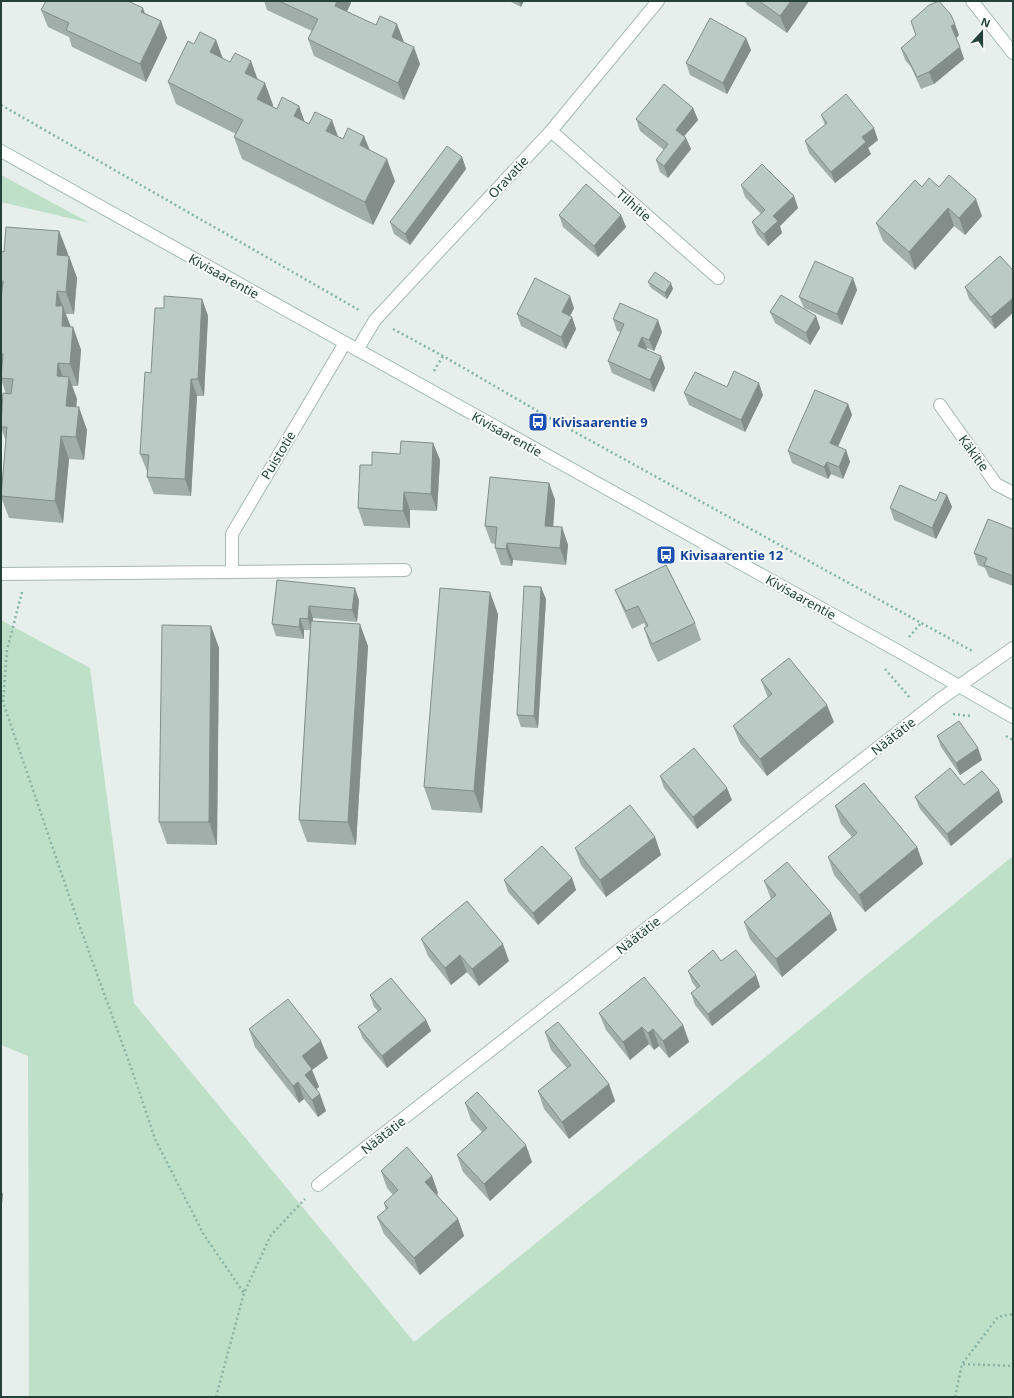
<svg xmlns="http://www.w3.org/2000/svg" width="1014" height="1398" font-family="'Noto Sans',sans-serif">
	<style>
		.green { fill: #bfe0c8 }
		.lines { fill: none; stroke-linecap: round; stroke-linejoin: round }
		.street-casing { stroke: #a8b8b2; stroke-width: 14 }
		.secondary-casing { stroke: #a4bbb3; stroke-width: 14 }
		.path { stroke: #86b3a5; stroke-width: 2.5; stroke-dasharray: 2 3; stroke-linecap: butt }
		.street { stroke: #fff; stroke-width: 12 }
		.secondary { stroke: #fff; stroke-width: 12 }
		.wall { fill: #a1aea9 }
		.shaded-wall { fill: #838d89 }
		.building { fill: #bbcac4; stroke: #838d89 }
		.labels { text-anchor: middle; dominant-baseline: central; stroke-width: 4; stroke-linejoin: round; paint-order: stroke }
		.street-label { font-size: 13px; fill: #24423a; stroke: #f7fbf9 }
		.transit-label { font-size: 13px; font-weight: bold; fill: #164399; stroke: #f7fbf9; text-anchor: start }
	</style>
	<rect width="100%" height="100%" fill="#e6efeb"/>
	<g class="green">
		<polygon points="1,175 90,223 1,202"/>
		<polygon points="1,620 90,668 134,1003 414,1342 1013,856 1013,1397 29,1397 28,1056 1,1045"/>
	</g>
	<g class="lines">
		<g class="street-casing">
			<g id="street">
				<polyline points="972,1 1013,53"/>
				<polyline points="551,131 718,278"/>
				<polyline points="357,350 375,320 551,131 658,1"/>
				<polyline points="940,405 996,484 1013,493"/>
				<polyline points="232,572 405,570"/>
				<polyline points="1,574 232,572 232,534 345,343"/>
				<polyline points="318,1185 939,700 1013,648"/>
			</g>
		</g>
		<g class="secondary-casing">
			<polyline id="secondary" points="1,151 898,651 1013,717"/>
		</g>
		<g class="path">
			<polyline points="1,105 359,310"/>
			<polyline points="393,329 443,356 553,420 974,652"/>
			<polyline points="434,371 443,356"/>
			<polyline points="22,592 7,650 3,702 76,916 134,1076 155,1139 204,1235 244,1293"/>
			<polyline points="909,637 922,622"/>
			<polyline points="885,669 911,699"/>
			<polyline points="953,714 970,716"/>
			<polyline points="1006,736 1013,740"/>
			<polyline points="963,1364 1013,1366"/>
			<polyline points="216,1397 244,1293 271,1235 305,1199"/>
			<polyline points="955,1397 962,1364 998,1317 1013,1314"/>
		</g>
		<use href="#street" class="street"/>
		<use href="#secondary" class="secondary"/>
	</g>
	<g class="wall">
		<polygon points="264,1 350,1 351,3 347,11 404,42 403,42 420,64 404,100 314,56 308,39 312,31 267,10"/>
		<polygon points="509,1 524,1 521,7"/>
		<polygon points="745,1 809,1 787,33 747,5"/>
		<polygon points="41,10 145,13 161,21 167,38 146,82 72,47 69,37 48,27"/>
		<polygon points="911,21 959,35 956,38 964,59 934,84 921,89 911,67 905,60 901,48 916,36"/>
		<polygon points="746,38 751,50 727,94 690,75 686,63"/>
		<polygon points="216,40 223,59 258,79 273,105 273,107 277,109 299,106 304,121 309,124 332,120 337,136 343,139 364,136 370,150 395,181 373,225 242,159 234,137 236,134 176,104 168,82 194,44"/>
		<polygon points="693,108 698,120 684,136 686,138 691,149 668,178 660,172 656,160 664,150 640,131 636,119"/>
		<polygon points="821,115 878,140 868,148 871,154 835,183 809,153 805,141 825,125"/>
		<polygon points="462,157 466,169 410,245 394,234 390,222"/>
		<polygon points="741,185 794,196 798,208 780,226 782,233 768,246 757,234 752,222 761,214 745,197"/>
		<polygon points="922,187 939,187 982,216 965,235 954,226 915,270 883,241 876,223"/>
		<polygon points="559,215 621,215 626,227 598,257 563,227"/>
		<polygon points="59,231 68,254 67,256 69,256 77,278 74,314 66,314 71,327 73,327 81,350 78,386 72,386 77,399 76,407 87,430 84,460 69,459 63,523 9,518 1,497 6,441 1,428 1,419 6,394 1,379 1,251 4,252"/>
		<polygon points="1000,256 995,329 969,299 965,287"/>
		<polygon points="853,278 857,290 842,325 804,308 799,297"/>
		<polygon points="648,282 673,289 667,299 651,288"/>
		<polygon points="202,299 208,316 204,396 197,396 191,496 154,494 147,477 148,471 147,471 140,454 164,308"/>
		<polygon points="574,308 570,316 572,317 576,329 566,349 521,326 517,314"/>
		<polygon points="770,312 816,316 820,328 810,345 775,323"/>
		<polygon points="613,319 662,332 654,351 647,348 646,349 665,368 654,392 612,373 608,361 621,332 617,331"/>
		<polygon points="727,387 763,395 745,432 689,405 684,393"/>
		<polygon points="848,404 852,415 838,447 846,450 850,462 843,479 831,474 828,479 792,463 788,451"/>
		<polygon points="433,443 440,460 437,511 410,510 410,528 364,526 358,508 372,465 400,454"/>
		<polygon points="549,483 555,500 553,527 562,527 568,545 566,565 513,560 512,566 501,565 495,548 495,544 491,543 485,526"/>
		<polygon points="947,495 952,507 936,539 894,520 890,508 936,501"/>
		<polygon points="1013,529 1013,586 989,577 985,568 978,565 974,553"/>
		<polygon points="277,580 359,600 357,622 313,618 313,621 368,646 356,845 307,842 299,820 310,630 304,630 304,639 276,636 272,624"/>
		<polygon points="615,590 695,623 701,640 658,662 650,646 644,628 646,627 644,623 632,629 622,607"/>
		<polygon points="546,599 538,728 521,727 517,715"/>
		<polygon points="498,614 482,813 432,810 424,787"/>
		<polygon points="211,626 219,648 217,845 167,844 159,822"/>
		<polygon points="761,680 834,722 767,776 740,743 733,726 768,698"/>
		<polygon points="937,736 978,748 982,760 960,775 941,747"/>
		<polygon points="660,776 732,800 697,829 664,788"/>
		<polygon points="964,785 1003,802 951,846 920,809 915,797"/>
		<polygon points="835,806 917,847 923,864 865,912 834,875 828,857 852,837 841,824"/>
		<polygon points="655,837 661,855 606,897 581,865 575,848"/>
		<polygon points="572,878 576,890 538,925 508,892 504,880"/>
		<polygon points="764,881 837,930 782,977 750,939 744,922 771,899"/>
		<polygon points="421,939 509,961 479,986 467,972 451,985 428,956"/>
		<polygon points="721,961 756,975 760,987 712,1026 695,1005 691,993 697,989 692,982 688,971"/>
		<polygon points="370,995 426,1020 431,1031 387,1068 363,1039 358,1027 378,1011 374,1007"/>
		<polygon points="599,1013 683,1025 689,1042 669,1058 659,1046 654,1050 649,1044 630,1060 606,1030"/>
		<polygon points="249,1029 328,1058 312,1070 319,1087 316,1089 326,1111 318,1117 304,1099 299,1103 255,1047"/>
		<polygon points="545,1032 609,1084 615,1101 569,1139 544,1109 538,1091 567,1068 551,1050"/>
		<polygon points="465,1103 532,1162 490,1201 463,1172 457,1155 482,1132 471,1120"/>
		<polygon points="381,1171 432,1176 438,1193 437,1195 458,1219 464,1236 420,1275 384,1234 377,1217 386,1210 384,1203 393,1195 387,1188"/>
	</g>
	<g class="shaded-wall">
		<polygon points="337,1 350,1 351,3 341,23 335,6"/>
		<polygon points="519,1 524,1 521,7"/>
		<polygon points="791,1 809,1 787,33 780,16"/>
		<polygon points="143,8 149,25 141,12"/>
		<polygon points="161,21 167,38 146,82 140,64"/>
		<polygon points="397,24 404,42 398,54 392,37"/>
		<polygon points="955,24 959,35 956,38 951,26"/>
		<polygon points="746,38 751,50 727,94 723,83"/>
		<polygon points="216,40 224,62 210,52"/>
		<polygon points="414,47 420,64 404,100 398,83"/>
		<polygon points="960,47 964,59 934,84 929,72"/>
		<polygon points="251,61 259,83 245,73"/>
		<polygon points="265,83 273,105 266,121 257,99"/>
		<polygon points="299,106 307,128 294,116"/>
		<polygon points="693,108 698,120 680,141 676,130"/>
		<polygon points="332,120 340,142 326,131"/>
		<polygon points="874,128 878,140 868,148 871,154 835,183 831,172 862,137"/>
		<polygon points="364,136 372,158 360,145"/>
		<polygon points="686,138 691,149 668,178 664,166"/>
		<polygon points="462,157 466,169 410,245 405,234"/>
		<polygon points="387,159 395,181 373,225 365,202"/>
		<polygon points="794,196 798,208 780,226 782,233 768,246 764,234 773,216"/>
		<polygon points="976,199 982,216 965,235 959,218"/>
		<polygon points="948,208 954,226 915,270 909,252"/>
		<polygon points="621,215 626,227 598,257 594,246"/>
		<polygon points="59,231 68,254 65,277 57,255"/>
		<polygon points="69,256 77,278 74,314 66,292"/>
		<polygon points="853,278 857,290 842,325 837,314"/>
		<polygon points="671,283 673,289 667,299 665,293"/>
		<polygon points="57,291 63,307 63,306 71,328 62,326 56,306"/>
		<polygon points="570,296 574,308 566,324 562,312"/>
		<polygon points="1013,298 1013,313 995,329 991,317"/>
		<polygon points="202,299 208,316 204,396 198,379"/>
		<polygon points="816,316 820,328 810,345 806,333"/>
		<polygon points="572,317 576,329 566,349 561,337"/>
		<polygon points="658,320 662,332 654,351 649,340"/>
		<polygon points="73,327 81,350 78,386 70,364"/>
		<polygon points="642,337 647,348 643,357 638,346"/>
		<polygon points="661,356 665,368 654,392 650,380"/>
		<polygon points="58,363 66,385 57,376"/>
		<polygon points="69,377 77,399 74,428 66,406"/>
		<polygon points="191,379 197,396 191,496 185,479"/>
		<polygon points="759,383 763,395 745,432 741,420"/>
		<polygon points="848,404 852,415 834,455 830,443"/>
		<polygon points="79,407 87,430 84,460 76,437"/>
		<polygon points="61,436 69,459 63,523 55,501"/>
		<polygon points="433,443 440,460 437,511 431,494"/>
		<polygon points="846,450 850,462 843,479 839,467"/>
		<polygon points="827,462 831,474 828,479 824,467"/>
		<polygon points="549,483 555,500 552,543 545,526"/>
		<polygon points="404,492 410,510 410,528 403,511"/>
		<polygon points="947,495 952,507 936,539 932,528"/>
		<polygon points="562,527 568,545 566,565 560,548"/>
		<polygon points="507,543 513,560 512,566 506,549"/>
		<polygon points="541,587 546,599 538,728 534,716"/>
		<polygon points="355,588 359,600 357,622 352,610"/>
		<polygon points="490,592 498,614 482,813 474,791"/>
		<polygon points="309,606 313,618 312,630 308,619"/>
		<polygon points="300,618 304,630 304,639 299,627"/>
		<polygon points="360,624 368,646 356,845 348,822"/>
		<polygon points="211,626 219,648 217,845 209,822"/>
		<polygon points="827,705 834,722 767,776 760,759"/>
		<polygon points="978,748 982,760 960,775 956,763"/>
		<polygon points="727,788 732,800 697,829 693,817"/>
		<polygon points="999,790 1003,802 951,846 947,834"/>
		<polygon points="655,837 661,855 606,897 600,880"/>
		<polygon points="917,847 923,864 865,912 859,895"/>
		<polygon points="572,878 576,890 538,925 533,913"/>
		<polygon points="831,913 837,930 782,977 776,959"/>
		<polygon points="503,944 509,961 479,986 472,969"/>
		<polygon points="460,955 467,972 451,985 445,968"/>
		<polygon points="756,975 760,987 712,1026 708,1014"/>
		<polygon points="426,1020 431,1031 387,1068 382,1056"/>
		<polygon points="683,1025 689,1042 669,1058 663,1041"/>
		<polygon points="642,1027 649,1044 630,1060 623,1042"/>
		<polygon points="653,1029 659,1046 654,1050 648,1033"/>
		<polygon points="321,1041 328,1058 312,1070 319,1087 312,1092 305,1075 302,1056"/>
		<polygon points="298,1082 304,1099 299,1103 293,1086"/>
		<polygon points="609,1084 615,1101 569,1139 562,1122"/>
		<polygon points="320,1094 326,1111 318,1117 312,1100"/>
		<polygon points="526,1145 532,1162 490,1201 484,1184"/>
		<polygon points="432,1176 438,1193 431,1200 425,1182"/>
		<polygon points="1,1190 3,1194 1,1215"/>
		<polygon points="458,1219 464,1236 420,1275 414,1258"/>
	</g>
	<g class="building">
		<polygon points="46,1 128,1 143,8 141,12 161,21 140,64 66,30 69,23 41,10"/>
		<polygon points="279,1 337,1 335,6 376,25 380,16 397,24 392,37 414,47 398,83 308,39 318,19"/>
		<polygon points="759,1 791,1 780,16"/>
		<polygon points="939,1 951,15 955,24 951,26 960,47 929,72 917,77 906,55 901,48 916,35 911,21 929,5"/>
		<polygon points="710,18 746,38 723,83 686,63"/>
		<polygon points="200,32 216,40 210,52 230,62 235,53 251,61 245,73 265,83 257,99 277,109 282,97 299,106 294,116 309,124 315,112 332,120 326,131 343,139 348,128 364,136 360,145 387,159 365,202 234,137 243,120 168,82 188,41 194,44"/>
		<polygon points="664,84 693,108 676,130 686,138 664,166 656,160 668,144 636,119"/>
		<polygon points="846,94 874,128 862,137 866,142 831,172 805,141 827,123 821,115"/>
		<polygon points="447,146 462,157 405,234 390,222"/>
		<polygon points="762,164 794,196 773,216 778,221 764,234 752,222 765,210 741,185"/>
		<polygon points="949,175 976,199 959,218 948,208 909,252 876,223 915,180 922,187 929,178 939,187"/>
		<polygon points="586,184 621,215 594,246 559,215"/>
		<polygon points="6,227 59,231 57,255 69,256 66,292 57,291 56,306 63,306 62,326 73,327 70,364 58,363 57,376 69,377 66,406 79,407 76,437 61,436 55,501 1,496 7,427 1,427 3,393 11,394 13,379 1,378 3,354 1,353 1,300 3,281 1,281 1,251 4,252"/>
		<polygon points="1000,256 1013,270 1013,298 991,317 965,287"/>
		<polygon points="815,261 853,278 837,314 799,297"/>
		<polygon points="655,272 671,283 665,293 648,282"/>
		<polygon points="535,278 570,296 562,312 572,317 561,337 517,314"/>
		<polygon points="781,295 816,316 806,333 770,312"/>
		<polygon points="164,296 202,299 198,379 191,379 185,479 147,477 149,455 140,454 145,372 151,373 155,308 164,308"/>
		<polygon points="620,303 658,320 649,340 642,337 638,346 661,356 650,380 608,361 624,324 613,319"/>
		<polygon points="734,371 759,383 741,420 684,393 695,372 727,387"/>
		<polygon points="815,390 848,404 830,443 846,450 839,467 827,462 824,467 788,451"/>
		<polygon points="401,441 433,443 431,494 404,492 403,511 358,508 360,465 372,465 372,452 400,454"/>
		<polygon points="490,477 549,483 545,526 562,527 560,548 507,543 506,549 495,548 497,527 485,526"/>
		<polygon points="900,485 936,501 940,492 947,495 932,528 890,508"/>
		<polygon points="988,519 1013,529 1013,576 984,565 987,558 974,553"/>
		<polygon points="666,565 695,623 652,644 644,628 648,626 638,606 626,611 615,590"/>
		<polygon points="277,580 355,588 352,610 309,606 308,619 300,618 299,627 272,624"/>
		<polygon points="524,586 541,587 534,716 517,715"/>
		<polygon points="440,588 490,592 474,791 424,787"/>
		<polygon points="311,621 360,624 348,822 299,820"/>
		<polygon points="162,625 211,626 209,822 159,822"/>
		<polygon points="789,658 827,705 760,759 733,726 772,694 761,680"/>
		<polygon points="959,721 978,748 956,763 937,736"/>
		<polygon points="694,748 727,788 693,817 660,776"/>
		<polygon points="950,768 964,785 982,771 999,790 947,834 915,797"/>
		<polygon points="864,783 917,847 859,895 828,857 857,833 835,806"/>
		<polygon points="630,805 655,837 600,880 575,848"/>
		<polygon points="542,846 572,878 533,913 504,880"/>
		<polygon points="787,862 831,913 776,959 744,922 776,895 764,881"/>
		<polygon points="467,901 503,944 472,969 460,955 445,968 421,939"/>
		<polygon points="713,950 721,961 736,950 756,975 708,1014 691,993 700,986 688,971"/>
		<polygon points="644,977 683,1025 663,1041 653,1029 648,1033 642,1027 623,1042 599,1013"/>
		<polygon points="391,978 426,1020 382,1056 358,1027 381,1009 370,995"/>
		<polygon points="288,999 321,1041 302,1056 312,1069 305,1075 320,1094 312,1100 298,1082 293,1086 249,1029"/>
		<polygon points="558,1022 609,1084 562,1122 538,1091 571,1065 545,1032"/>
		<polygon points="477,1092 526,1145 484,1184 457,1155 487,1128 465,1103"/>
		<polygon points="407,1147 432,1176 425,1182 458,1219 414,1258 377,1217 388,1208 384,1203 398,1190 381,1171"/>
	</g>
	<defs>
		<g id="bus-square" transform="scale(1)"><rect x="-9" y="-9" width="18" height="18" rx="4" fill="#1a4fb4" stroke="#f7fbf9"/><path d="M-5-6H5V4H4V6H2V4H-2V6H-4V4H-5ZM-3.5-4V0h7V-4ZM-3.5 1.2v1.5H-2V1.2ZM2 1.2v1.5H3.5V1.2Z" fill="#fff"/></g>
	</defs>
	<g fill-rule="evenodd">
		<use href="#bus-square" x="538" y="422"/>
		<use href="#bus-square" x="666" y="555"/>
	</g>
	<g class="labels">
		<g class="street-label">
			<text transform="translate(508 177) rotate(-47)">Oravatie</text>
			<text transform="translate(634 205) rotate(41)">Tilhitie</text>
			<text transform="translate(224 276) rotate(29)">Kivisaarentie</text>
			<text transform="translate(507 434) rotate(29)">Kivisaarentie</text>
			<text transform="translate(974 453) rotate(54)">Käkitie</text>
			<text transform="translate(278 455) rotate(-59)">Puistotie</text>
			<text transform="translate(801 597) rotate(29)">Kivisaarentie</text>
			<text transform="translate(893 736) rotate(-38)">Näätätie</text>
			<text transform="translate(638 935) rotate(-38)">Näätätie</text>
			<text transform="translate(383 1135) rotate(-38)">Näätätie</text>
		</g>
		<g class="transit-label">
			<text x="552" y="422">Kivisaarentie 9</text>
			<text x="680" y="555">Kivisaarentie 12</text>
		</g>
	</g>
	<rect width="1014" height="1398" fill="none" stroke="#24423a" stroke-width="4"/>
	<g transform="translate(982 32) rotate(21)" stroke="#f7fbf9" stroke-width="3" paint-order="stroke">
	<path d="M0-3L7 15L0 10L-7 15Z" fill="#24423a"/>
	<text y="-6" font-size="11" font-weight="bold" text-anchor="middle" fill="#24423a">N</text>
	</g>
</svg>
